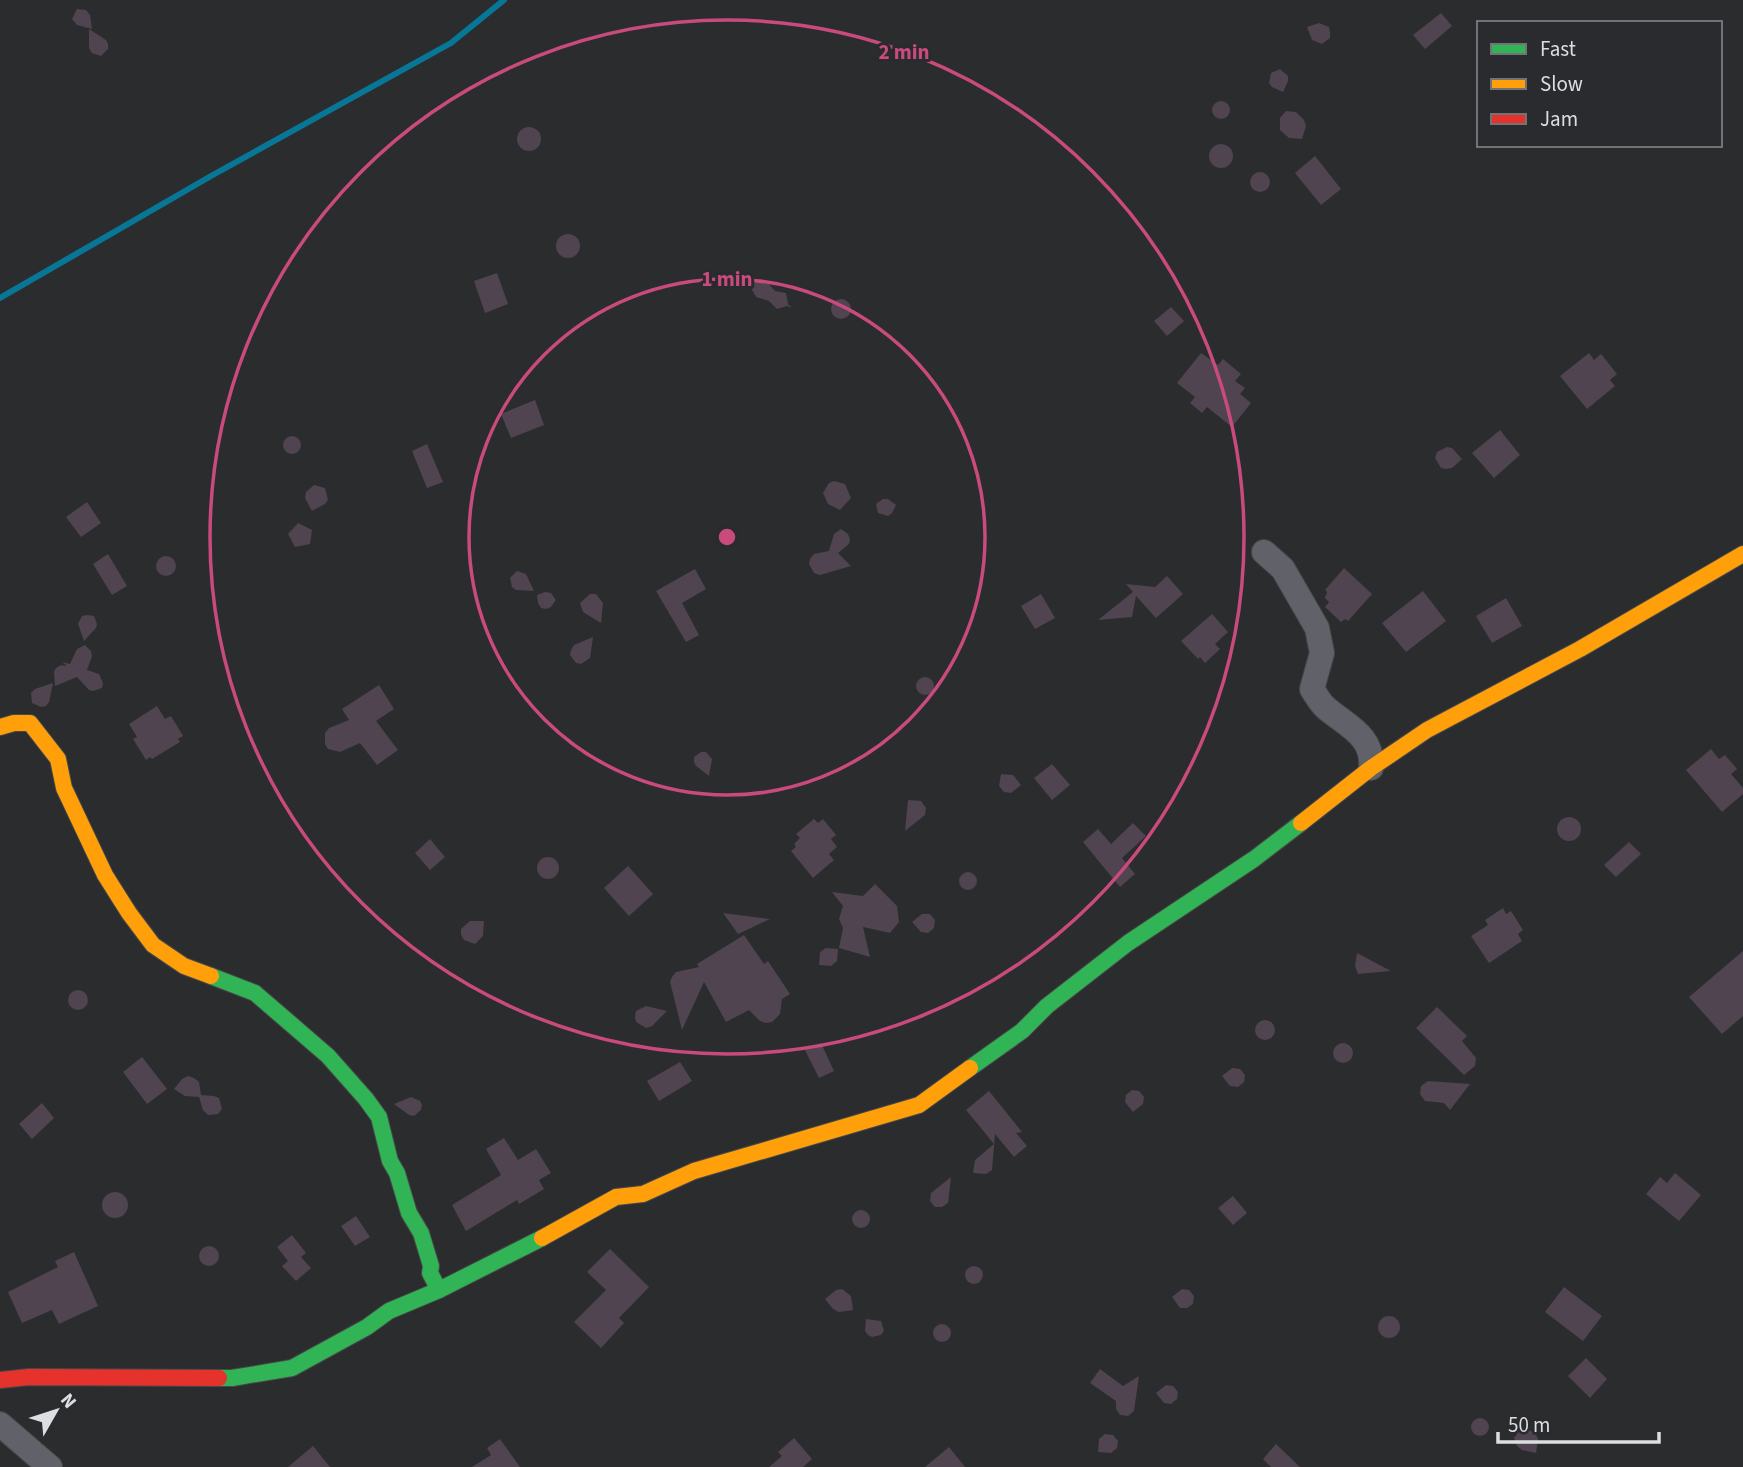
<svg xmlns="http://www.w3.org/2000/svg" width="1743" height="1467" font-family="'Source Sans 3',sans-serif">
	<style>
		.lines { fill: none; stroke-linecap: round; stroke-linejoin: round }
		.stream { stroke: #087797; stroke-width: 6 }
		.building { fill: #4f444f }
		.street-casing { stroke: #48484a; stroke-width: 26 }
		.fast-casing { stroke: #48484a; stroke-width: 18 }
		.slow-casing { stroke: #48484a; stroke-width: 18 }
		.jam-casing { stroke: #48484a; stroke-width: 18 }
		.street { stroke: #61616a; stroke-width: 24 }
		.fast { stroke: #30b455; stroke-width: 16 }
		.slow { stroke: #ff9f0a; stroke-width: 16 }
		.jam { stroke: #e5322d; stroke-width: 16 }
		.ring { fill: none; stroke: #c94a7c; stroke-width: 3.5 }
		.centre { fill: #c94a7c; stroke: #2a2b2f; stroke-width: 3.5 }
		.ring-label { font-size: 21px; text-anchor: middle; font-weight: bold; fill: #c94a7c; stroke: #2a2b2f; stroke-width: 6; stroke-linejoin: round; paint-order: stroke }
	</style>
	<rect width="100%" height="100%" fill="#2b2c2e"/>
	<g class="lines">
		<polyline class="stream" points="0,298 211,176 451,43 504,0"/>
	</g>
	<g class="building">
		<polygon points="77,9 86,10 90,15 92,29 77,25 72,19"/>
		<polygon points="1441,13 1452,26 1425,49 1413,35"/>
		<polygon points="1319,23 1329,27 1330,32 1330,38 1322,44 1312,40 1307,27"/>
		<polygon points="89,29 106,40 108,44 108,49 101,56 92,53 89,48"/>
		<polygon points="1280,69 1288,76 1288,81 1283,92 1272,87 1269,83 1271,73"/>
		<circle cx="1221" cy="110" r="9"/>
		<polygon points="1286,111 1296,112 1304,120 1306,126 1302,139 1289,138 1280,130 1280,118"/>
		<circle cx="529" cy="139" r="12"/>
		<circle cx="1221" cy="156" r="12"/>
		<polygon points="1315,156 1341,189 1321,205 1295,173"/>
		<circle cx="1260" cy="182" r="10"/>
		<circle cx="568" cy="246" r="12"/>
		<polygon points="497,273 508,304 485,313 474,281"/>
		<polygon points="761,279 766,281 775,291 786,293 788,304 792,308 787,306 777,309 769,301 756,297 751,288 753,284"/>
		<circle cx="841" cy="309" r="10"/>
		<polygon points="1171,307 1184,321 1167,336 1154,321"/>
		<polygon points="1201,353 1218,365 1223,359 1241,374 1235,381 1245,388 1240,394 1251,403 1232,427 1207,407 1202,413 1190,403 1195,397 1177,383"/>
		<polygon points="1589,353 1594,360 1601,354 1617,374 1610,380 1615,386 1587,409 1560,376"/>
		<polygon points="535,400 544,425 511,438 501,414"/>
		<polygon points="1500,430 1520,455 1494,478 1472,453"/>
		<circle cx="292" cy="445" r="9"/>
		<polygon points="427,444 443,482 427,488 412,451"/>
		<polygon points="1447,447 1452,448 1462,459 1452,468 1446,469 1441,468 1435,458 1437,452"/>
		<polygon points="834,481 845,484 851,498 840,510 828,504 823,493 829,483"/>
		<polygon points="314,485 325,488 328,500 325,504 312,511 305,498 306,492"/>
		<polygon points="883,499 888,499 896,505 892,513 888,516 878,513 876,504"/>
		<polygon points="87,502 101,523 81,537 66,517"/>
		<polygon points="298,523 312,530 310,544 295,547 288,534"/>
		<polygon points="841,529 848,534 850,539 849,544 838,553 851,566 820,575 814,573 809,564 810,559 814,554 829,551 834,534"/>
		<polygon points="108,554 127,586 112,595 93,564"/>
		<circle cx="166" cy="566" r="10"/>
		<polygon points="1344,568 1372,594 1348,621 1345,619 1341,622 1325,607 1329,602 1325,598 1327,592 1325,590"/>
		<polygon points="695,569 706,589 682,603 699,635 686,642 656,591"/>
		<polygon points="517,571 526,574 534,591 516,590 512,587 510,578"/>
		<polygon points="1167,576 1183,594 1156,618 1136,596 1132,617 1098,620 1133,592 1126,584 1155,587"/>
		<polygon points="1423,591 1446,621 1406,652 1382,623"/>
		<polygon points="545,592 551,593 556,600 551,607 546,609 541,608 538,603 537,595"/>
		<polygon points="590,594 596,594 603,603 601,623 583,612 580,603"/>
		<polygon points="1041,594 1055,618 1035,629 1021,606"/>
		<polygon points="1506,598 1522,626 1492,643 1476,616"/>
		<polygon points="1212,614 1228,632 1215,644 1220,649 1205,663 1200,657 1198,659 1181,641"/>
		<polygon points="87,615 94,616 97,624 96,628 84,641 78,624 82,616"/>
		<polygon points="593,637 590,658 581,664 576,663 570,655 571,650 574,645"/>
		<polygon points="85,645 91,651 92,656 87,670 99,674 103,683 102,688 93,691 89,690 77,677 55,686 54,672 56,668 61,665 67,666 62,662 70,664 77,649"/>
		<circle cx="925" cy="686" r="9"/>
		<polygon points="53,683 49,702 46,706 41,707 32,703 31,693 35,689"/>
		<polygon points="379,685 394,709 376,721 398,750 377,765 360,743 340,752 328,749 325,744 325,733 329,728 349,720 342,709"/>
		<polygon points="157,706 165,719 171,716 183,736 178,739 180,742 152,759 150,757 146,760 133,739 137,737 129,724"/>
		<polygon points="1711,749 1719,759 1725,755 1737,769 1731,774 1743,788 1743,794 1722,812 1686,770"/>
		<polygon points="701,752 706,752 712,759 709,776 696,766 694,762 694,757"/>
		<polygon points="1052,764 1070,785 1052,800 1034,778"/>
		<polygon points="1001,774 1013,775 1021,785 1011,793 1004,792 999,786"/>
		<polygon points="908,800 921,801 926,808 925,815 905,831"/>
		<circle cx="1569" cy="829" r="12"/>
		<polygon points="814,819 818,823 823,819 836,835 831,839 837,847 829,854 834,860 813,878 791,851 796,847 794,844 800,838 796,834"/>
		<polygon points="1133,823 1146,836 1122,858 1135,874 1120,887 1083,842 1098,829 1111,844"/>
		<polygon points="430,839 445,857 430,870 415,853"/>
		<polygon points="1629,842 1641,854 1616,877 1604,865"/>
		<circle cx="548" cy="868" r="11"/>
		<polygon points="628,866 653,894 629,916 604,888"/>
		<circle cx="968" cy="881" r="9"/>
		<polygon points="875,884 897,906 899,922 890,933 863,927 870,957 839,948 843,928 839,919 843,906 832,892 863,896"/>
		<polygon points="1503,908 1506,914 1511,911 1523,930 1518,934 1522,941 1489,963 1471,936 1488,925 1485,920"/>
		<polygon points="723,913 770,919 738,934"/>
		<polygon points="922,914 930,914 935,920 934,928 928,933 921,932 912,922"/>
		<polygon points="470,921 484,921 483,936 475,944 464,940 461,935 461,929"/>
		<polygon points="744,935 764,964 768,961 790,994 782,999 780,1014 772,1022 766,1023 760,1021 749,1010 726,1022 704,982 682,1030 670,982 672,977 676,972 699,967 697,964"/>
		<polygon points="826,948 838,949 837,961 831,966 819,965 820,952"/>
		<polygon points="1743,951 1743,1016 1722,1034 1689,997"/>
		<polygon points="1357,953 1391,971 1358,974 1355,966"/>
		<circle cx="78" cy="1000" r="10"/>
		<polygon points="646,1006 667,1011 652,1026 646,1028 636,1022 635,1017 636,1011"/>
		<polygon points="1437,1007 1467,1036 1462,1041 1476,1058 1475,1066 1464,1075 1416,1028"/>
		<circle cx="1265" cy="1030" r="10"/>
		<circle cx="1343" cy="1053" r="10"/>
		<polygon points="821,1043 834,1071 819,1078 805,1050"/>
		<polygon points="142,1057 167,1089 147,1104 123,1072"/>
		<polygon points="680,1062 692,1081 659,1101 647,1081"/>
		<polygon points="1232,1068 1240,1069 1245,1075 1244,1082 1238,1087 1230,1086 1222,1076"/>
		<polygon points="188,1076 194,1078 199,1082 201,1095 214,1096 219,1098 222,1109 218,1114 208,1115 203,1110 199,1097 185,1096 174,1089 182,1079"/>
		<polygon points="1428,1081 1470,1084 1450,1110 1444,1103 1425,1101 1420,1094 1421,1086"/>
		<polygon points="1132,1090 1139,1091 1144,1097 1143,1104 1133,1112 1125,1102 1126,1095"/>
		<polygon points="989,1091 1022,1132 1016,1133 1027,1146 1014,1157 995,1134 992,1170 986,1174 973,1173 975,1160 994,1144 966,1110"/>
		<polygon points="411,1097 420,1101 422,1105 421,1110 414,1116 409,1115 394,1104"/>
		<polygon points="42,1103 54,1118 32,1139 19,1124"/>
		<polygon points="504,1138 518,1160 536,1149 551,1173 539,1180 544,1189 519,1204 517,1200 466,1231 452,1205 501,1175 486,1149"/>
		<polygon points="1675,1173 1701,1195 1679,1221 1646,1194 1660,1177 1667,1183"/>
		<polygon points="951,1177 948,1203 942,1207 935,1207 930,1201 931,1193"/>
		<circle cx="115" cy="1205" r="13"/>
		<polygon points="1233,1196 1247,1213 1233,1225 1218,1208"/>
		<circle cx="861" cy="1219" r="9"/>
		<polygon points="356,1216 370,1237 355,1246 341,1226"/>
		<polygon points="292,1235 306,1253 301,1257 311,1268 296,1281 282,1266 288,1261 277,1247"/>
		<circle cx="209" cy="1256" r="10"/>
		<polygon points="610,1249 649,1287 619,1318 624,1323 601,1348 574,1322 606,1290 587,1272"/>
		<polygon points="74,1252 98,1306 59,1324 52,1310 22,1323 8,1292 58,1267 55,1261"/>
		<circle cx="974" cy="1275" r="9"/>
		<polygon points="1564,1287 1602,1316 1583,1341 1545,1312"/>
		<polygon points="842,1289 851,1296 853,1310 839,1312 833,1309 825,1299 836,1290"/>
		<polygon points="1182,1289 1189,1290 1194,1296 1193,1304 1187,1308 1180,1308 1172,1297"/>
		<circle cx="1389" cy="1327" r="11"/>
		<polygon points="866,1319 881,1321 884,1331 881,1335 872,1337 868,1335 865,1331"/>
		<circle cx="942" cy="1333" r="9"/>
		<polygon points="1586,1358 1607,1379 1590,1398 1568,1376"/>
		<polygon points="1100,1369 1123,1386 1139,1376 1134,1411 1128,1416 1120,1415 1116,1409 1116,1401 1090,1383"/>
		<polygon points="1166,1385 1173,1386 1178,1392 1177,1399 1171,1404 1164,1403 1156,1393"/>
		<circle cx="1480" cy="1427" r="9"/>
		<polygon points="1525,1428 1535,1433 1538,1439 1536,1453 1522,1450 1517,1446 1514,1438 1520,1430"/>
		<polygon points="1105,1434 1113,1435 1118,1441 1117,1448 1111,1453 1098,1452 1099,1439"/>
		<polygon points="794,1438 812,1459 803,1467 769,1467 782,1456 778,1452"/>
		<polygon points="500,1439 520,1467 472,1467 491,1455 487,1448"/>
		<polygon points="1276,1444 1300,1467 1271,1467 1263,1459"/>
		<polygon points="313,1446 330,1467 288,1467"/>
		<polygon points="949,1447 965,1467 925,1467"/>
	</g>
	<g class="lines">
		<g class="street-casing">
			<g id="street">
				<path d="M1264 552 1283 569 1317 628 1322 653 1312 689C1316 695 1320 703 1326 708 1347 726 1374 736 1371 768"/>
				<polyline points="0,1424 50,1467"/>
			</g>
		</g>
		<g class="fast-casing">
			<g id="fast">
				<polyline points="211,976 255,993 328,1056 366,1099 379,1117 390,1161 397,1173 409,1213 421,1233 431,1266 430,1273 439,1290"/>
				<polyline points="970,1068 1022,1031 1047,1006 1128,943 1254,859 1301,823"/>
				<polyline points="219,1378 232,1378 292,1368 367,1327 389,1311 439,1290 542,1238"/>
			</g>
		</g>
		<g class="slow-casing">
			<g id="slow">
				<polyline points="0,727 14,723 30,723 58,759 64,788 105,875 129,913 153,945 184,966 211,976"/>
				<polyline points="1301,823 1371,768 1427,730 1580,649 1743,554"/>
				<polyline points="542,1238 616,1197 643,1194 694,1171 919,1105 970,1068"/>
			</g>
		</g>
		<g class="jam-casing">
			<polyline id="jam" points="0,1380 29,1377 219,1378"/>
		</g>
		<use href="#street" class="street"/>
		<use href="#fast" class="fast"/>
		<use href="#slow" class="slow"/>
		<use href="#jam" class="jam"/>
	</g>
	<g class="ring">
		<circle cx="727" cy="537" r="258"/>
		<circle cx="727" cy="537" r="517"/>
	</g>
	<circle cx="727" cy="537" r="10" class="centre"/>
	<g class="ring-label">
		<text x="904" y="59">2 min</text>
		<text x="727" y="286">1 min</text>
	</g>
	<rect x="1477" y="21" width="245" height="126" fill="#2a2b2f" stroke="#727376" stroke-width="2"/>
	<rect x="1491" y="44" width="35" height="10" fill="#30b455" stroke="#727376" stroke-width="2"/>
	<text x="1540" y="56" font-size="21" fill="#dddee1">Fast</text>
	<rect x="1491" y="79" width="35" height="10" fill="#ff9f0a" stroke="#727376" stroke-width="2"/>
	<text x="1540" y="91" font-size="21" fill="#dddee1">Slow</text>
	<rect x="1491" y="114" width="35" height="10" fill="#e5322d" stroke="#727376" stroke-width="2"/>
	<text x="1540" y="126" font-size="21" fill="#dddee1">Jam</text>
	<g transform="translate(56 1411) rotate(51)" stroke="#2a2b2f" stroke-width="5" paint-order="stroke">
	<path d="M0-5L12 26L0 18L-12 26Z" fill="#dddee1"/>
	<text y="-10" font-size="19" font-weight="bold" text-anchor="middle" fill="#dddee1">N</text>
	</g>
	<path d="M1498 1432v10h161v-10" fill="none" stroke="#dddee1" stroke-width="3.5"/>
	<text x="1508" y="1432" font-size="21" fill="#dddee1" stroke="#2a2b2f" stroke-width="5" paint-order="stroke">50 m</text>
</svg>
